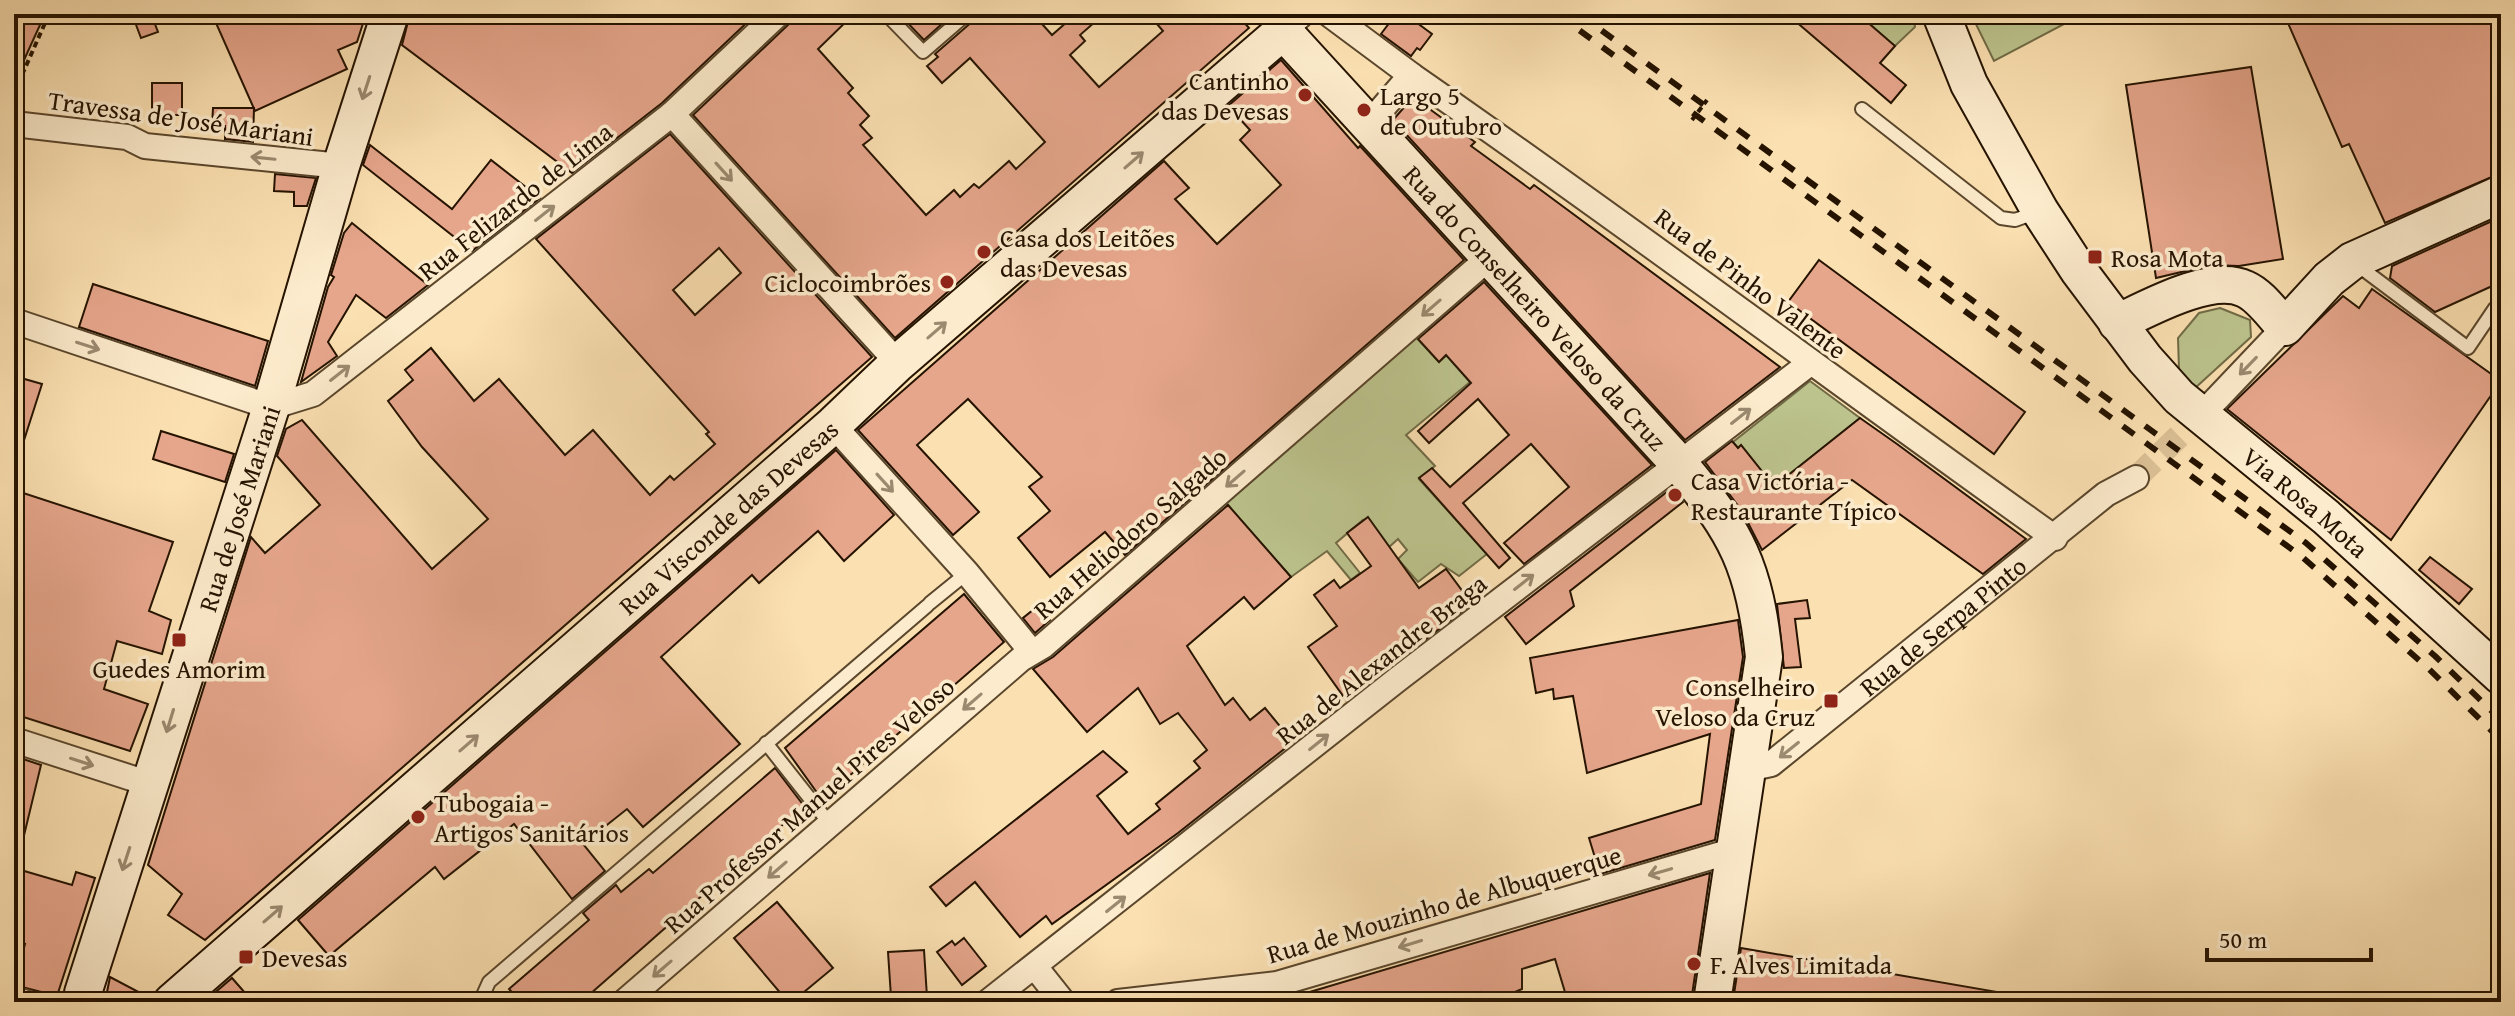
<svg xmlns="http://www.w3.org/2000/svg" width="2515" height="1016" font-family="'Gentium Book Plus',serif">
	<style>
		.green { fill: #bcc38d; stroke: #706b46; stroke-width: 2 }
		.building { fill: #e6a68c; stroke: #251300; stroke-width: 2; fill-rule: evenodd }
		.lines { fill: none; stroke-linecap: round; stroke-linejoin: round }
		.street-tunnel { stroke: #dbc196; stroke-width: 24; stroke-dasharray: 24 12; stroke-linecap: butt }
		.lane-casing { stroke: #5a462c; stroke-width: 16 }
		.street-casing { stroke: #5a462c; stroke-width: 28 }
		.secondary-casing { stroke: #251300; stroke-width: 40 }
		.path { stroke: #251300; stroke-width: 4; stroke-dasharray: 6 4; stroke-linecap: butt }
		.lane { stroke: #fcebcc; stroke-width: 12 }
		.street { stroke: #fcebcc; stroke-width: 24 }
		.secondary { stroke: #fcebcc; stroke-width: 36 }
		.rail { stroke: #251300; stroke-width: 6; stroke-dasharray: 14 14; stroke-linecap: butt }
		.oneway { stroke: #9b8a70 }
		.poi-dot { fill: #8f2418; stroke: #fcebcc; stroke-width: 3 }
		.labels { text-anchor: middle; dominant-baseline: central; stroke-width: 7; stroke-linejoin: round; paint-order: stroke }
		.poi-label { font-size: 26px; fill: #251300; stroke: #fcebcc; text-anchor: start }
		.street-label { font-size: 26px; fill: #251300; stroke: #fcebcc }
	</style>
	<rect width="100%" height="100%" fill="#fbe0b1"/>
	<filter id="stains"><feTurbulence type="fractalNoise" baseFrequency=".0025" numOctaves="4"/><feColorMatrix values="0 0 0 0 .2 0 0 0 0 .09 0 0 0 0 .02 0 0 0 .5 -.17"/></filter>
	<radialGradient id="worn" r=".72"><stop offset=".6" stop-color="#630" stop-opacity="0"/><stop offset="1" stop-color="#630" stop-opacity=".3"/></radialGradient>
	<g class="green">
		<polygon points="1858,14 1913,14 1915,27 1895,46"/>
		<polygon points="1971,14 2083,14 1994,61"/>
		<polygon points="2220,308 2250,320 2251,337 2194,389 2179,370 2178,338 2199,313"/>
		<polygon points="1415,336 1439,362 1447,355 1470,382 1406,435 1435,466 1419,479 1487,554 1459,576 1441,564 1418,582 1398,559 1407,550 1398,539 1388,548 1363,520 1336,543 1360,573 1351,580 1327,551 1291,577 1226,503"/>
		<polygon points="1810,381 1860,418 1777,484 1772,478 1769,480 1741,445 1738,448 1733,442"/>
	</g>
	<g class="building">
		<polygon points="14,14 45,14 14,82"/>
		<polygon points="132,14 151,14 158,32 141,38"/>
		<polygon points="212,14 366,14 357,42 338,50 347,69 255,111"/>
		<polygon points="410,14 756,14 662,103 572,173 402,45"/>
		<polygon points="793,14 854,14 818,49 853,88 848,93 869,116 860,125 872,138 863,145 926,215 954,190 960,197 974,184 979,188 1009,161 1016,169 1045,142 970,58 942,83 927,66 938,57 935,54 973,21 976,14 1033,14 1052,35 1076,14 1104,14 1080,35 1085,41 1070,55 1099,87 1163,31 1157,24 1169,14 1237,14 1249,28 895,338 693,115 788,25"/>
		<polygon points="899,14 953,14 924,40"/>
		<polygon points="1396,14 1405,14 1432,34 1420,50 1417,48 1411,56 1381,34"/>
		<polygon points="1787,14 1858,14 1895,46 1880,63 1906,85 1891,103"/>
		<polygon points="2284,14 2501,14 2501,173 2385,223 2349,144 2342,147"/>
		<polygon points="1281,60 1358,148 1360,146 1464,260 1125,555 1105,532 1050,577 1018,538 1050,511 1029,487 1042,477 968,399 917,445 979,512 953,535 858,430 1164,161 1189,188 1175,199 1217,244 1281,185 1240,140 1250,130 1228,106"/>
		<polygon points="2251,67 2283,259 2239,266 2211,265 2156,278 2126,85"/>
		<rect x="152" y="83" width="30" height="32"/>
		<polygon points="1413,97 1475,142 1471,146 1530,189 1534,185 1780,367 1685,440 1393,120"/>
		<polygon points="213,108 254,108 253,142 225,139 225,126 212,126"/>
		<path d="M670 134 872 357 205 940 168 915 182 894 148 865 251 537 265 553 320 505 277 456 286 429 302 420 432 569 488 519 422 447 388 401 413 380 405 370 431 348 474 401 499 379 565 455 593 430 650 495 670 476 674 480 715 444 706 434 709 432 536 239ZM719 248 741 273 695 315 673 290Z"/>
		<polygon points="370,145 452,209 491,160 540,198 472,251 363,165"/>
		<polygon points="275,174 316,178 307,206 294,206 294,192 274,191"/>
		<polygon points="2501,217 2501,282 2435,312 2390,278 2392,266"/>
		<polygon points="352,223 428,285 386,318 356,295 328,342 337,356 301,382 328,287 334,277 331,275 344,233"/>
		<polygon points="1819,260 2025,412 1994,454 1788,302"/>
		<polygon points="1484,282 1652,465 1524,564 1504,543 1569,487 1531,444 1463,503 1510,558 1499,568 1419,478 1432,468 1450,487 1509,435 1478,399 1429,443 1418,431 1471,383 1446,355 1439,362 1418,339"/>
		<polygon points="93,284 268,341 255,386 79,327"/>
		<polygon points="2372,289 2501,381 2391,540 2227,409 2343,296 2359,308"/>
		<polygon points="14,376 42,384 18,459 14,459"/>
		<polygon points="1860,418 1897,444 2026,539 1983,574 1852,480 1762,550 1742,511 1705,462 1732,441 1738,448 1741,445 1769,480 1772,477 1777,484"/>
		<polygon points="161,431 234,454 225,482 153,459"/>
		<polygon points="836,450 894,515 844,561 818,531 759,583 752,575 661,657 740,744 643,827 627,809 583,844 605,871 572,899 514,824 444,879 435,867 329,956 298,920"/>
		<polygon points="1672,488 1683,502 1570,591 1574,606 1526,644 1505,617"/>
		<polygon points="14,490 173,542 149,611 171,620 162,654 117,641 104,689 148,704 130,751 14,714"/>
		<polygon points="1228,505 1291,577 1254,609 1244,597 1187,646 1225,705 1233,698 1250,720 1265,708 1293,742 1178,833 1052,924 1046,916 1020,937 975,882 946,906 930,887 1103,751 1127,772 1097,796 1128,834 1160,809 1156,804 1200,768 1194,761 1207,750 1178,713 1160,724 1138,688 1087,732 1033,669 1053,657"/>
		<polygon points="1368,517 1419,588 1446,569 1472,604 1346,700 1308,647 1337,626 1314,595 1334,580 1340,588 1371,566 1347,533"/>
		<polygon points="2430,557 2472,589 2459,604 2419,570"/>
		<polygon points="964,594 1004,642 826,796 821,791 818,794 785,748"/>
		<polygon points="1807,600 1810,618 1795,619 1801,667 1784,668 1777,604"/>
		<polygon points="1038,606 1050,620 1035,633 1023,618"/>
		<polygon points="1738,620 1743,657 1715,840 1600,874 1589,838 1701,804 1710,734 1587,773 1573,696 1554,699 1553,689 1536,693 1530,658"/>
		<polygon points="14,756 41,765 21,848 14,847"/>
		<polygon points="775,768 804,806 581,1002 521,1002 509,989 589,920 583,913 616,885 621,892 649,869 653,873"/>
		<polygon points="14,868 72,885 76,872 95,878 57,996 14,985 25,944 14,943"/>
		<polygon points="1710,873 1691,1002 1568,1002 1555,959 1522,969 1522,989 1515,992 1515,998 1503,1002 1495,1002 1492,998 1485,1000 1480,992 1446,1002 1276,1002"/>
		<polygon points="777,902 833,968 792,1002 788,1002 734,938"/>
		<polygon points="964,938 986,966 962,985 937,952 952,941 955,945"/>
		<polygon points="1741,948 2003,993 2002,1002 1780,1002 1734,994"/>
		<polygon points="924,950 927,997 891,997 888,952"/>
		<polygon points="110,977 152,999 152,1002 105,1002"/>
		<polygon points="232,978 253,1002 204,1002"/>
	</g>
	<g class="lines">
		<polyline class="street-tunnel" points="2136,478 2210,406"/>
		<g class="lane-casing">
			<g id="lane">
				<polyline points="886,14 923,52 967,14"/>
				<polyline points="1054,14 1060,14"/>
				<polyline points="1862,109 2001,218 2015,220 2035,213"/>
				<polyline points="2356,264 2468,348 2495,308"/>
				<polyline points="930,603 967,573"/>
				<polyline points="766,743 830,824"/>
				<polyline points="480,1002 489,982 927,606"/>
			</g>
		</g>
		<g class="street-casing">
			<g id="street">
				<polyline points="1329,14 1411,75 1368,125"/>
				<polyline points="1283,31 1302,14"/>
				<path d="M1411 75C1629 226 1840 385 2055 538"/>
				<polyline points="672,114 898,363"/>
				<polyline points="14,124 127,137 145,146 341,166"/>
				<polyline points="14,321 271,407 313,394 672,114 778,14"/>
				<polyline points="2210,406 2285,327"/>
				<polyline points="833,425 967,573 1031,651"/>
				<polyline points="14,740 150,784"/>
				<path id="s1" d="M1748 769 1771 764 2106 494 2136 478"/>
				<polyline points="1036,968 1063,1002"/>
				<polyline points="14,1000 24,1002"/>
				<polyline points="624,1002 1021,659 1043,646 1490,257"/>
				<polyline points="988,1002 1398,679 1810,363"/>
				<polyline points="1118,1002 1277,984 1735,850"/>
			</g>
		</g>
		<g class="secondary-casing">
			<g id="secondary">
				<path id="s2" d="M1941 14 1969 84 2040 211 2079 271 2145 359 2179 397 2326 517 2501 676"/>
				<path d="M2117 323C2149 308 2211 273 2245 289 2261 296 2273 315 2285 327L2329 279 2352 261 2501 194"/>
				<path id="s3" d="M84 1002 83 993 271 407 341 166 390 14"/>
				<path id="s4" d="M172 1002 833 425 898 363 1283 31 1679 464C1737 532 1755 568 1764 657L1712 1002"/>
			</g>
		</g>
		<g class="path">
			<polyline points="14,93 49,14"/>
			<polyline points="1692,120 1707,100"/>
			<polyline points="2484,1002 2501,992"/>
		</g>
		<use href="#lane" class="lane"/>
		<use href="#street" class="street"/>
		<use href="#secondary" class="secondary"/>
		<g class="rail">
			<polyline points="1557,14 2301,556 2428,668 2501,740"/>
			<polyline points="1579,14 2306,543 2435,656 2501,720"/>
		</g>
	</g>
	<defs><path id="oneway-shaft" d="M-6 0H5M1.5-3L5.5 0L1.5 3" fill="none" stroke-width="1.6" stroke-linecap="round" stroke-linejoin="round" transform="scale(2)"/></defs>
	<g class="oneway">
		<use href="#oneway-shaft" transform="translate(366 88) rotate(108)"/>
		<use href="#oneway-shaft" transform="translate(263 158) rotate(-174)"/>
		<use href="#oneway-shaft" transform="translate(1134 160) rotate(-41)"/>
		<use href="#oneway-shaft" transform="translate(724 172) rotate(48)"/>
		<use href="#oneway-shaft" transform="translate(545 213) rotate(-38)"/>
		<use href="#oneway-shaft" transform="translate(1431 308) rotate(139)"/>
		<use href="#oneway-shaft" transform="translate(937 330) rotate(-41)"/>
		<use href="#oneway-shaft" transform="translate(88 346) rotate(18)"/>
		<use href="#oneway-shaft" transform="translate(2248 366) rotate(134)"/>
		<use href="#oneway-shaft" transform="translate(340 373) rotate(-38)"/>
		<use href="#oneway-shaft" transform="translate(1741 416) rotate(-38)"/>
		<use href="#oneway-shaft" transform="translate(1235 479) rotate(139)"/>
		<use href="#oneway-shaft" transform="translate(885 483) rotate(48)"/>
		<use href="#oneway-shaft" transform="translate(1524 582) rotate(-38)"/>
		<use href="#oneway-shaft" transform="translate(972 702) rotate(139)"/>
		<use href="#oneway-shaft" transform="translate(170 721) rotate(107)"/>
		<use href="#oneway-shaft" transform="translate(1319 742) rotate(-39)"/>
		<use href="#oneway-shaft" transform="translate(469 743) rotate(-41)"/>
		<use href="#oneway-shaft" transform="translate(1789 750) rotate(141)"/>
		<use href="#oneway-shaft" transform="translate(82 762) rotate(18)"/>
		<use href="#oneway-shaft" transform="translate(126 859) rotate(108)"/>
		<use href="#oneway-shaft" transform="translate(777 870) rotate(139)"/>
		<use href="#oneway-shaft" transform="translate(1660 872) rotate(164)"/>
		<use href="#oneway-shaft" transform="translate(1116 904) rotate(-39)"/>
		<use href="#oneway-shaft" transform="translate(273 914) rotate(-41)"/>
		<use href="#oneway-shaft" transform="translate(1410 944) rotate(163)"/>
		<use href="#oneway-shaft" transform="translate(662 969) rotate(139)"/>
	</g>
	<g class="poi-dot">
		<circle cx="1305" cy="95" r="8"/>
		<circle cx="1364" cy="110" r="8"/>
		<circle cx="984" cy="252" r="8"/>
		<rect x="2087" y="249" width="16" height="16" rx="4"/>
		<circle cx="947" cy="282" r="8"/>
		<circle cx="1675" cy="495" r="8"/>
		<rect x="171" y="632" width="16" height="16" rx="4"/>
		<rect x="1823" y="693" width="16" height="16" rx="4"/>
		<circle cx="418" cy="817" r="8"/>
		<rect x="238" y="949" width="16" height="16" rx="4"/>
		<circle cx="1694" cy="964" r="8"/>
	</g>
	<g class="labels">
		<g class="poi-label">
			<text x="1289" y="80" text-anchor="end">Cantinho<tspan x="1289" dy="30">das Devesas</tspan></text>
			<text x="1380" y="95">Largo 5<tspan x="1380" dy="30">de Outubro</tspan></text>
			<text x="1000" y="237">Casa dos Leitões<tspan x="1000" dy="30">das Devesas</tspan></text>
			<text x="2111" y="257">Rosa Mota</text>
			<text x="931" y="282" text-anchor="end">Ciclocoimbrões</text>
			<text x="1691" y="480">Casa Victória -<tspan x="1691" dy="30">Restaurante Típico</tspan></text>
			<text x="179" y="668" text-anchor="middle">Guedes Amorim</text>
			<text x="1815" y="686" text-anchor="end">Conselheiro<tspan x="1815" dy="30">Veloso da Cruz</tspan></text>
			<text x="434" y="802">Tubogaia -<tspan x="434" dy="30">Artigos Sanitários</tspan></text>
			<text x="262" y="957">Devesas</text>
			<text x="1710" y="964">F. Alves Limitada</text>
		</g>
		<g class="street-label">
			<text transform="translate(181 118) rotate(8)">Travessa de José Mariani</text>
			<text transform="translate(515 201) rotate(-38)">Rua Felizardo de Lima</text>
			<text transform="translate(1751 283) rotate(37)">Rua de Pinho Valente</text>
			<text stroke="none"><textPath href="#s4" startOffset="1850">Rua do Conselheiro Veloso da Cruz</textPath></text>
			<text stroke="none"><textPath href="#s2" startOffset="618">Via Rosa Mota</textPath></text>
			<text stroke="none"><textPath href="#s3" startOffset="518">Rua de José Mariani</textPath></text>
			<text stroke="none"><textPath href="#s4" startOffset="738">Rua Visconde das Devesas</textPath></text>
			<text transform="translate(1130 533) rotate(-41)">Rua Heliodoro Salgado</text>
			<text stroke="none"><textPath href="#s1" startOffset="244">Rua de Serpa Pinto</textPath></text>
			<text transform="translate(1381 659) rotate(-38)">Rua de Alexandre Braga</text>
			<text transform="translate(809 805) rotate(-41)">Rua Professor Manuel Pires Veloso</text>
			<text transform="translate(1444 904) rotate(-16)">Rua de Mouzinho de Albuquerque</text>
		</g>
	</g>
	<rect width="2515" height="1016" fill="none" stroke="#fbe0b1" stroke-width="48"/>
	<rect x="16" y="16" width="2483" height="984" fill="none" stroke="#251300" stroke-width="4"/>
	<rect x="24" y="24" width="2467" height="968" fill="none" stroke="#251300" stroke-width="2"/>
	<path d="M2207 948v12h164v-12" fill="none" stroke="#251300" stroke-width="4"/>
	<text x="2219" y="948" font-size="24" fill="#251300" stroke="#fcebcc" stroke-width="6" paint-order="stroke">50 m</text>
	<rect width="100%" height="100%" filter="url(#stains)"/>
	<rect width="100%" height="100%" fill="url(#worn)"/>
</svg>
